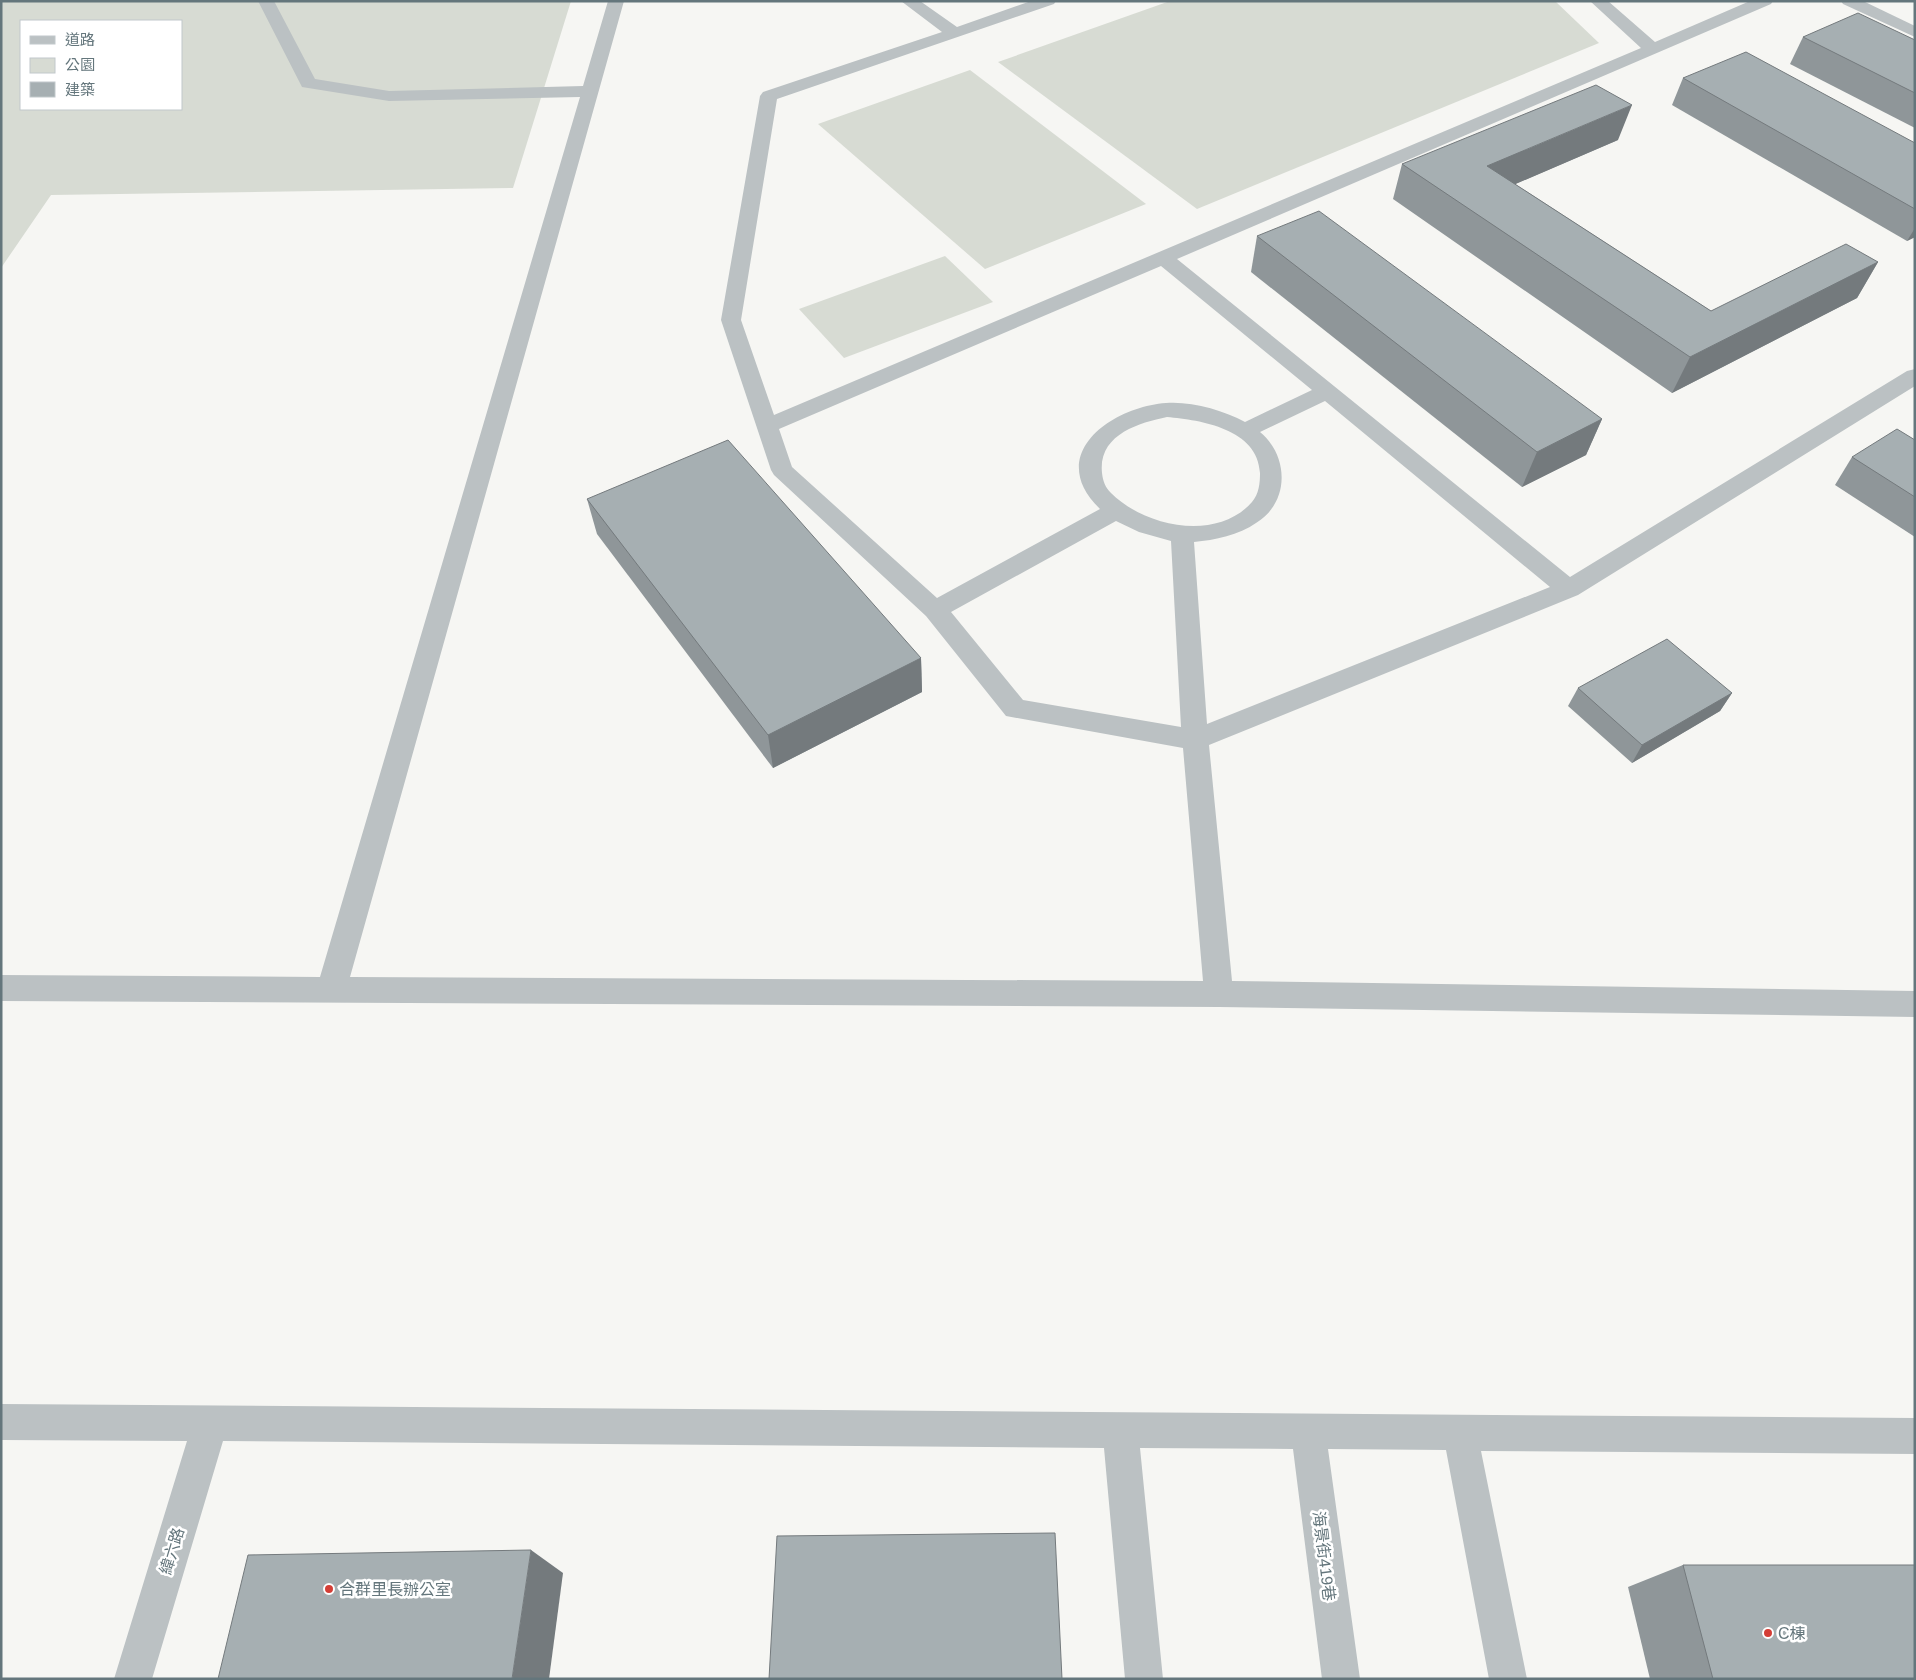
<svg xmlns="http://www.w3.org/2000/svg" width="1916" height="1680" font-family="Helvetica,'Noto Sans TC',sans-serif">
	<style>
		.green { fill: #d7dbd3; fill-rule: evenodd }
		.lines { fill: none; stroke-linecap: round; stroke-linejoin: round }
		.minor { fill: #bbc1c3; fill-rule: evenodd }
		.wall { fill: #8f9699 }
		.shaded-wall { fill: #747a7d }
		.building { fill: #a6afb2; stroke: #747a7d }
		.poi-dot { fill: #d43e36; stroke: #fff; stroke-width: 2 }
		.labels { text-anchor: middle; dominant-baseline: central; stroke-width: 5; stroke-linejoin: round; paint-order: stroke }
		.near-street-label { font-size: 16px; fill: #64767c; stroke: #fff }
		.near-poi-label { font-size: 16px; fill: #64767c; stroke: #fff; text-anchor: start }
	</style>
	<rect width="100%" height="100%" fill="#f6f6f3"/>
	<g class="green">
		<path d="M1 1H571L513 188 51 195 1 268ZM21 21H181V109H21Z"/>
		<polygon points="1170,1 1555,1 1599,43 1197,209 998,62"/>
		<polygon points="970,70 1146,204 985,269 818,124"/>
		<polygon points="945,256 993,302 844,358 799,309"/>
	</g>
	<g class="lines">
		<g class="minor">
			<path d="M258 1H274L315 79 389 91 583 86 608 1H624L350 977 1203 981 1183 748 1006 716 926 616 774 475 771 470 721 320 760 96 763 92 942 32 901 1H920L957 27 1031 1H1056L1054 4 777 99 741 320 774 415 1641 48 1590 1H1608L1655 42 1750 1H1773L1771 4 1177 259 1570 577 1907 371 1915 369V386L1578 595 1209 745 1232 981 1915 991V1017L1219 1007 1 1001V975L320 977 580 97 389 101 302 87ZM1161 266 1312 390 1245 422C1223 410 1191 401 1166 403 1111 407 1044 455 1100 509L937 598 792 467 779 429ZM1325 401 1550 587 1207 724 1194 542C1215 540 1239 535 1256 523 1290 502 1289 456 1260 432ZM1167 417C1201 420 1258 429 1260 473 1260 483 1259 494 1252 502 1217 542 1145 527 1111 493 1105 487 1103 481 1102 473 1098 435 1138 423 1167 417ZM1116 521 1139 532 1171 541 1181 727 1023 700 951 612Z"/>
			<polygon points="1841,1 1863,1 1915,26 1915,37 1843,4"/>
			<polygon points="1,1404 1915,1418 1915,1454 1481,1451 1527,1679 1489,1679 1446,1450 1328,1449 1360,1679 1322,1679 1293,1449 1140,1448 1163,1679 1125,1679 1104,1448 223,1441 152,1679 114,1679 187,1441 1,1440"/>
		</g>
	</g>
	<g class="wall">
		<polygon points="1803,37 1915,40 1915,128 1790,64"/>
		<polygon points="1683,78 1915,143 1915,237 1907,241 1672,105"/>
		<polygon points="1618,140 1515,184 1711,311 1878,262 1857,298 1672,393 1393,199 1402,164"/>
		<polygon points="1257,236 1602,419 1586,455 1522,487 1251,272"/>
		<polygon points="1915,440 1915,537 1835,485 1852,457"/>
		<polygon points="587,499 921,658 922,692 773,768 597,534"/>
		<polygon points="1578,688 1732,693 1720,711 1632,763 1568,706"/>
		<polygon points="1683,1565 1915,1679 1650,1679 1628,1587"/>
	</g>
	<g class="shaded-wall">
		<polygon points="1632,105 1618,140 1476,201 1487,166"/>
		<polygon points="1915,228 1915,237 1907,241"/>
		<polygon points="1878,262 1857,298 1672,393 1690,357"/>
		<polygon points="1602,419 1586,455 1522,487 1537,452"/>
		<polygon points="921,658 922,692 773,768 768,735"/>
		<polygon points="1732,693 1720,711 1632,763 1642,745"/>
		<polygon points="531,1550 563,1573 549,1679 512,1679"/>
	</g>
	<g class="building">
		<polygon points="1858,13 1915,40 1915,93 1803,37"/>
		<polygon points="1746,52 1915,143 1915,209 1683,78"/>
		<polygon points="1596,85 1632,105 1487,166 1711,311 1846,244 1878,262 1690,357 1402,164"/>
		<polygon points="1319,211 1602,419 1537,452 1257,236"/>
		<polygon points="1897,429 1915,440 1915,497 1852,457"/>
		<polygon points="728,440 921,658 768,735 587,499"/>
		<polygon points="1667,639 1732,693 1642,745 1578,688"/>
		<polygon points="1055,1533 1062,1679 769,1679 777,1536"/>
		<polygon points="531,1550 512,1679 218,1679 248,1555"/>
		<polygon points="1683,1565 1915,1565 1915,1679 1713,1679"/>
	</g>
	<g class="poi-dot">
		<circle cx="329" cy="1589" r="5"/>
		<circle cx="1768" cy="1633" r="5"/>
	</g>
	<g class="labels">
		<g class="near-street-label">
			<text transform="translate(172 1551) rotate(-73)">緯六路</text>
			<text transform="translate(1324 1556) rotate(83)">海景街419巷</text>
		</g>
		<g class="near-poi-label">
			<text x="339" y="1589">合群里長辦公室</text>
			<text x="1778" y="1633">C棟</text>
		</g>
	</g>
	<rect width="1916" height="1680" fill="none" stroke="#64767c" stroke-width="5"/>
	<rect x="20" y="20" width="162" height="90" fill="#ffffff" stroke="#c1c8cb"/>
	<rect x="30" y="36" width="25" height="8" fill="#bbc1c3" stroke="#c1c8cb"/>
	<text x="65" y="45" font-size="15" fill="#64767c">道路</text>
	<rect x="30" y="58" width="25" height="15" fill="#d7dbd3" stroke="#c1c8cb"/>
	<text x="65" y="70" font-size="15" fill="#64767c">公園</text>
	<rect x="30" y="82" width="25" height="15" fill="#a6afb2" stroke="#c1c8cb"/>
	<text x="65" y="95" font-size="15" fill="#64767c">建築</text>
</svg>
